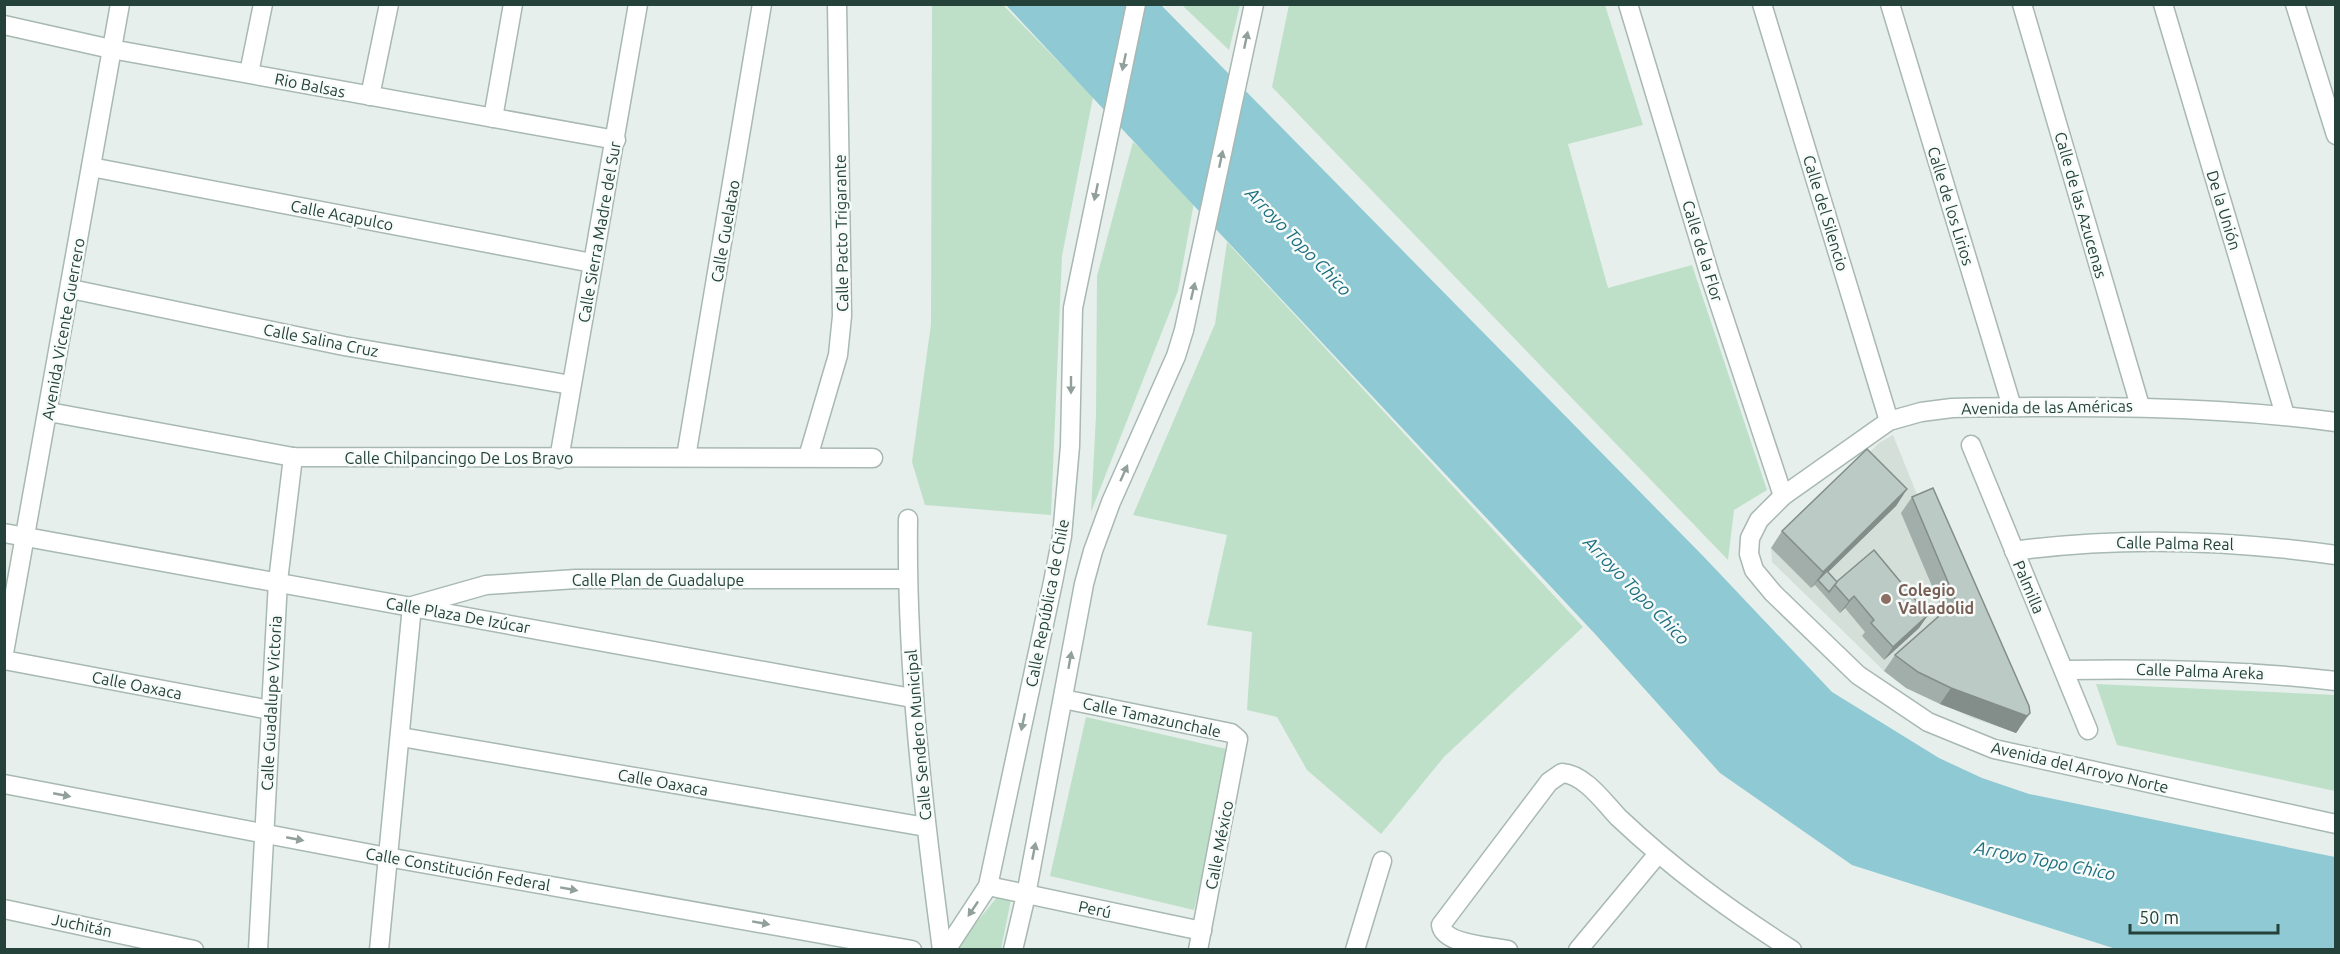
<svg xmlns="http://www.w3.org/2000/svg" width="2340" height="954" font-family="Ubuntu,sans-serif">
	<style>
		.built { fill: #d4dfda }
		.green { fill: #bfe0c8 }
		.water { fill: #8ec9d4 }
		.lines { fill: none; stroke-linecap: round; stroke-linejoin: round }
		.minor-casing { stroke: #a8b8b2; stroke-width: 21 }
		.minor { stroke: #fff; stroke-width: 18 }
		.wall { fill: #a1aea9 }
		.shaded-wall { fill: #838d89 }
		.building { fill: #bbcac4; stroke: #838d89; stroke-width: 1.5 }
		.oneway { fill: #92a09c }
		.education-dot { fill: #8d6e63; stroke: #f7fbf9; stroke-width: 2 }
		.labels { text-anchor: middle; dominant-baseline: central; stroke-width: 5; stroke-linejoin: round; paint-order: stroke }
		.street-label { font-size: 16px; fill: #24423a; stroke: #f7fbf9 }
		.education-label { font-size: 16px; font-weight: bold; fill: #785e54; stroke: #f7fbf9; text-anchor: start }
		.water-label { font-size: 18px; font-style: italic; fill: #1c6f80; stroke: #f7fbf9 }
	</style>
	<rect width="100%" height="100%" fill="#e6efeb"/>
	<polygon class="built" points="1893,435 1931,529 2019,729 2016,733 1972,718 1906,688 1884,671 1772,562 1771,548 1879,443"/>
	<g class="green">
		<polygon points="932,5 1003,5 1093,97 1062,256 1051,515 925,505 912,462 931,324"/>
		<polygon points="1182,5 1240,5 1229,50"/>
		<polygon points="1289,5 1605,5 1643,125 1568,144 1608,288 1692,265 1767,490 1734,510 1728,560 1272,87"/>
		<polygon points="1133,142 1195,197 1178,291 1091,512 1096,415 1097,276"/>
		<polygon points="1227,242 1583,627 1444,757 1381,834 1307,770 1277,717 1247,710 1252,632 1207,625 1227,535 1133,515 1215,324"/>
		<polygon points="2096,684 2335,695 2335,791 2117,745"/>
		<polygon points="1086,717 1231,750 1194,910 1050,876"/>
		<polygon points="998,896 1011,900 1001,949 954,950"/>
	</g>
	<polygon class="water" points="1006,5 1161,5 1704,557 1832,692 1939,758 1982,778 2029,794 2335,857 2335,949 2116,949 1852,865 1720,773 1596,635"/>
	<g class="lines">
		<g class="minor-casing">
			<g id="minor">
				<polyline points="1628,4 1711,279 1783,496"/>
				<polyline points="1762,4 1889,421"/>
				<polyline points="1890,4 2012,407"/>
				<polyline points="2022,4 2140,406"/>
				<polyline points="2163,4 2285,415"/>
				<polyline points="2295,4 2336,135"/>
				<polyline points="4,25 111,49 616,140"/>
				<polyline points="249,73 263,4"/>
				<polyline points="370,96 389,4"/>
				<polyline points="493,118 513,4"/>
				<polyline points="91,167 592,263"/>
				<polyline points="71,289 344,346 571,385"/>
				<polyline points="49,412 293,457 873,458"/>
				<path d="M2336 422C2208 405 2080 406 1952 408L1921 412 1889 421 1783 496 1759 520 1750 538 1749 554 1754 570 1773 593 1858 675 1928 722 1994 749 2336 824"/>
				<polyline points="1971,445 2088,730"/>
				<polyline points="686,457 762,4"/>
				<polyline points="808,457 838,355 842,316 837,4"/>
				<polyline points="559,459 638,4"/>
				<path d="M908 519C906 664 923 806 942 950"/>
				<polyline points="4,533 912,698"/>
				<path d="M2014 551C2121 536 2229 540 2336 555"/>
				<polyline points="4,653 120,4"/>
				<polyline points="4,660 270,710"/>
				<path d="M2065 670C2158 668 2243 670 2336 681"/>
				<polyline points="1063,699 1231,733 1238,739 1198,950"/>
				<polyline points="401,737 926,827"/>
				<polyline points="4,784 387,857 912,950"/>
				<polyline points="988,886 1202,931"/>
				<polyline points="4,909 194,950"/>
				<polyline points="258,950 278,581 293,457"/>
				<polyline points="379,950 412,606 486,585 576,579 907,579"/>
				<polyline points="946,950 988,886 1053,582 1062,536 1070,446 1073,308 1136,4"/>
				<polyline points="1013,950 1026,895 1084,584 1093,551 1111,502 1176,356 1184,330 1254,4"/>
				<polyline points="1355,950 1382,861"/>
				<path d="M1508 950C1490 946 1444 945 1441 925L1549 782 1562 773C1584 774 1604 802 1618 817 1673 869 1728 909 1792 950"/>
				<polyline points="1578,950 1657,855"/>
			</g>
		</g>
		<use href="#minor" class="minor"/>
	</g>
	<g class="wall">
		<polygon points="1907,489 1896,506 1828,572 1837,582 1928,615 1919,628 1884,660 1862,636 1865,632 1845,608 1840,613 1815,585 1811,588 1771,548 1782,531"/>
		<polygon points="1912,497 2019,729 2016,733 1940,704 1906,688 1884,671 1895,655 1943,612 1901,513"/>
	</g>
	<g class="shaded-wall">
		<polygon points="1907,489 1896,506 1819,581 1818,580 1811,588 1823,572"/>
		<polygon points="1854,596 1845,608 1840,613 1849,601"/>
		<polygon points="1928,615 1919,628 1884,660 1893,647"/>
		<polygon points="1951,688 2030,713 2016,733 1940,704"/>
	</g>
	<g class="building">
		<polygon points="1867,449 1907,489 1823,572 1782,531"/>
		<polygon points="1933,488 2029,706 2030,713 2027,716 1951,688 1918,672 1895,655 1956,601 1912,497"/>
		<polygon points="1874,550 1928,615 1893,647 1871,623 1874,620 1854,596 1849,601 1834,584"/>
		<polygon points="1827,571 1837,582 1829,592 1818,580"/>
	</g>
	<defs><path id="oneway-solid" d="M-6-.8H1V-3.2L6.5 0L1 3.2V.8H-6Z" transform="scale(1.5)"/></defs>
	<g class="oneway">
		<use href="#oneway-solid" transform="translate(1246 40) rotate(-78)"/>
		<use href="#oneway-solid" transform="translate(1124 62) rotate(102)"/>
		<use href="#oneway-solid" transform="translate(1221 159) rotate(-78)"/>
		<use href="#oneway-solid" transform="translate(1096 192) rotate(102)"/>
		<use href="#oneway-solid" transform="translate(1193 291) rotate(-77)"/>
		<use href="#oneway-solid" transform="translate(1071 385) rotate(90)"/>
		<use href="#oneway-solid" transform="translate(1124 473) rotate(-66)"/>
		<use href="#oneway-solid" transform="translate(1070 660) rotate(-80)"/>
		<use href="#oneway-solid" transform="translate(1023 722) rotate(102)"/>
		<use href="#oneway-solid" transform="translate(62 795) rotate(11)"/>
		<use href="#oneway-solid" transform="translate(295 839) rotate(11)"/>
		<use href="#oneway-solid" transform="translate(1034 851) rotate(-79)"/>
		<use href="#oneway-solid" transform="translate(569 889) rotate(10)"/>
		<use href="#oneway-solid" transform="translate(973 909) rotate(124)"/>
		<use href="#oneway-solid" transform="translate(761 923) rotate(10)"/>
	</g>
	<circle class="education-dot" cx="1886" cy="599" r="6"/>
	<g class="labels">
		<g class="street-label">
			<text transform="translate(310 85) rotate(11)">Rio Balsas</text>
			<text transform="translate(2081 205) rotate(74)">Calle de las Azucenas</text>
			<text transform="translate(1951 206) rotate(73)">Calle de los Lirios</text>
			<text transform="translate(2224 210) rotate(73)">De la Unión</text>
			<text transform="translate(1826 213) rotate(73)">Calle del Silencio</text>
			<text transform="translate(342 215) rotate(11)">Calle Acapulco</text>
			<text transform="translate(725 231) rotate(-80)">Calle Guelatao</text>
			<text transform="translate(599 232) rotate(-80)">Calle Sierra Madre del Sur</text>
			<text transform="translate(841 233) rotate(-91)">Calle Pacto Trigarante</text>
			<text transform="translate(1703 251) rotate(73)">Calle de la Flor</text>
			<text transform="translate(63 329) rotate(-80)">Avenida Vicente Guerrero</text>
			<text transform="translate(321 340) rotate(11)">Calle Salina Cruz</text>
			<text transform="translate(2047 407) rotate(-1)">Avenida de las Américas</text>
			<text x="459" y="458">Calle Chilpancingo De Los Bravo</text>
			<text transform="translate(2175 543) rotate(1)">Calle Palma Real</text>
			<text x="658" y="580">Calle Plan de Guadalupe</text>
			<text transform="translate(2029 587) rotate(67)">Palmilla</text>
			<text transform="translate(1047 603) rotate(-79)">Calle República de Chile</text>
			<text transform="translate(458 615) rotate(10)">Calle Plaza De Izúcar</text>
			<text transform="translate(2200 671) rotate(2)">Calle Palma Areka</text>
			<text transform="translate(137 685) rotate(11)">Calle Oaxaca</text>
			<text transform="translate(271 703) rotate(-87)">Calle Guadalupe Victoria</text>
			<text transform="translate(1152 717) rotate(12)">Calle Tamazunchale</text>
			<text transform="translate(918 735) rotate(-95)">Calle Sendero Municipal</text>
			<text transform="translate(2080 767) rotate(13)">Avenida del Arroyo Norte</text>
			<text transform="translate(663 782) rotate(10)">Calle Oaxaca</text>
			<text transform="translate(1219 845) rotate(-79)">Calle México</text>
			<text transform="translate(458 869) rotate(10)">Calle Constitución Federal</text>
			<text transform="translate(1095 909) rotate(12)">Perú</text>
			<text transform="translate(82 925) rotate(12)">Juchitán</text>
		</g>
		<g class="education-label">
			<text x="1898" y="590">Colegio<tspan x="1898" dy="18">Valladolid</tspan></text>
		</g>
		<g class="water-label">
			<text transform="translate(1299 241) rotate(46)">Arroyo Topo Chico</text>
			<text transform="translate(1637 590) rotate(46)">Arroyo Topo Chico</text>
			<text transform="translate(2045 860) rotate(11)">Arroyo Topo Chico</text>
		</g>
	</g>
	<rect width="2340" height="954" fill="none" stroke="#24423a" stroke-width="12"/>
	<path d="M2130 924v9h148v-9" fill="none" stroke="#24423a" stroke-width="3"/>
	<text x="2139" y="924" font-size="18" fill="#24423a" stroke="#f7fbf9" stroke-width="4.5" paint-order="stroke">50 m</text>
</svg>
